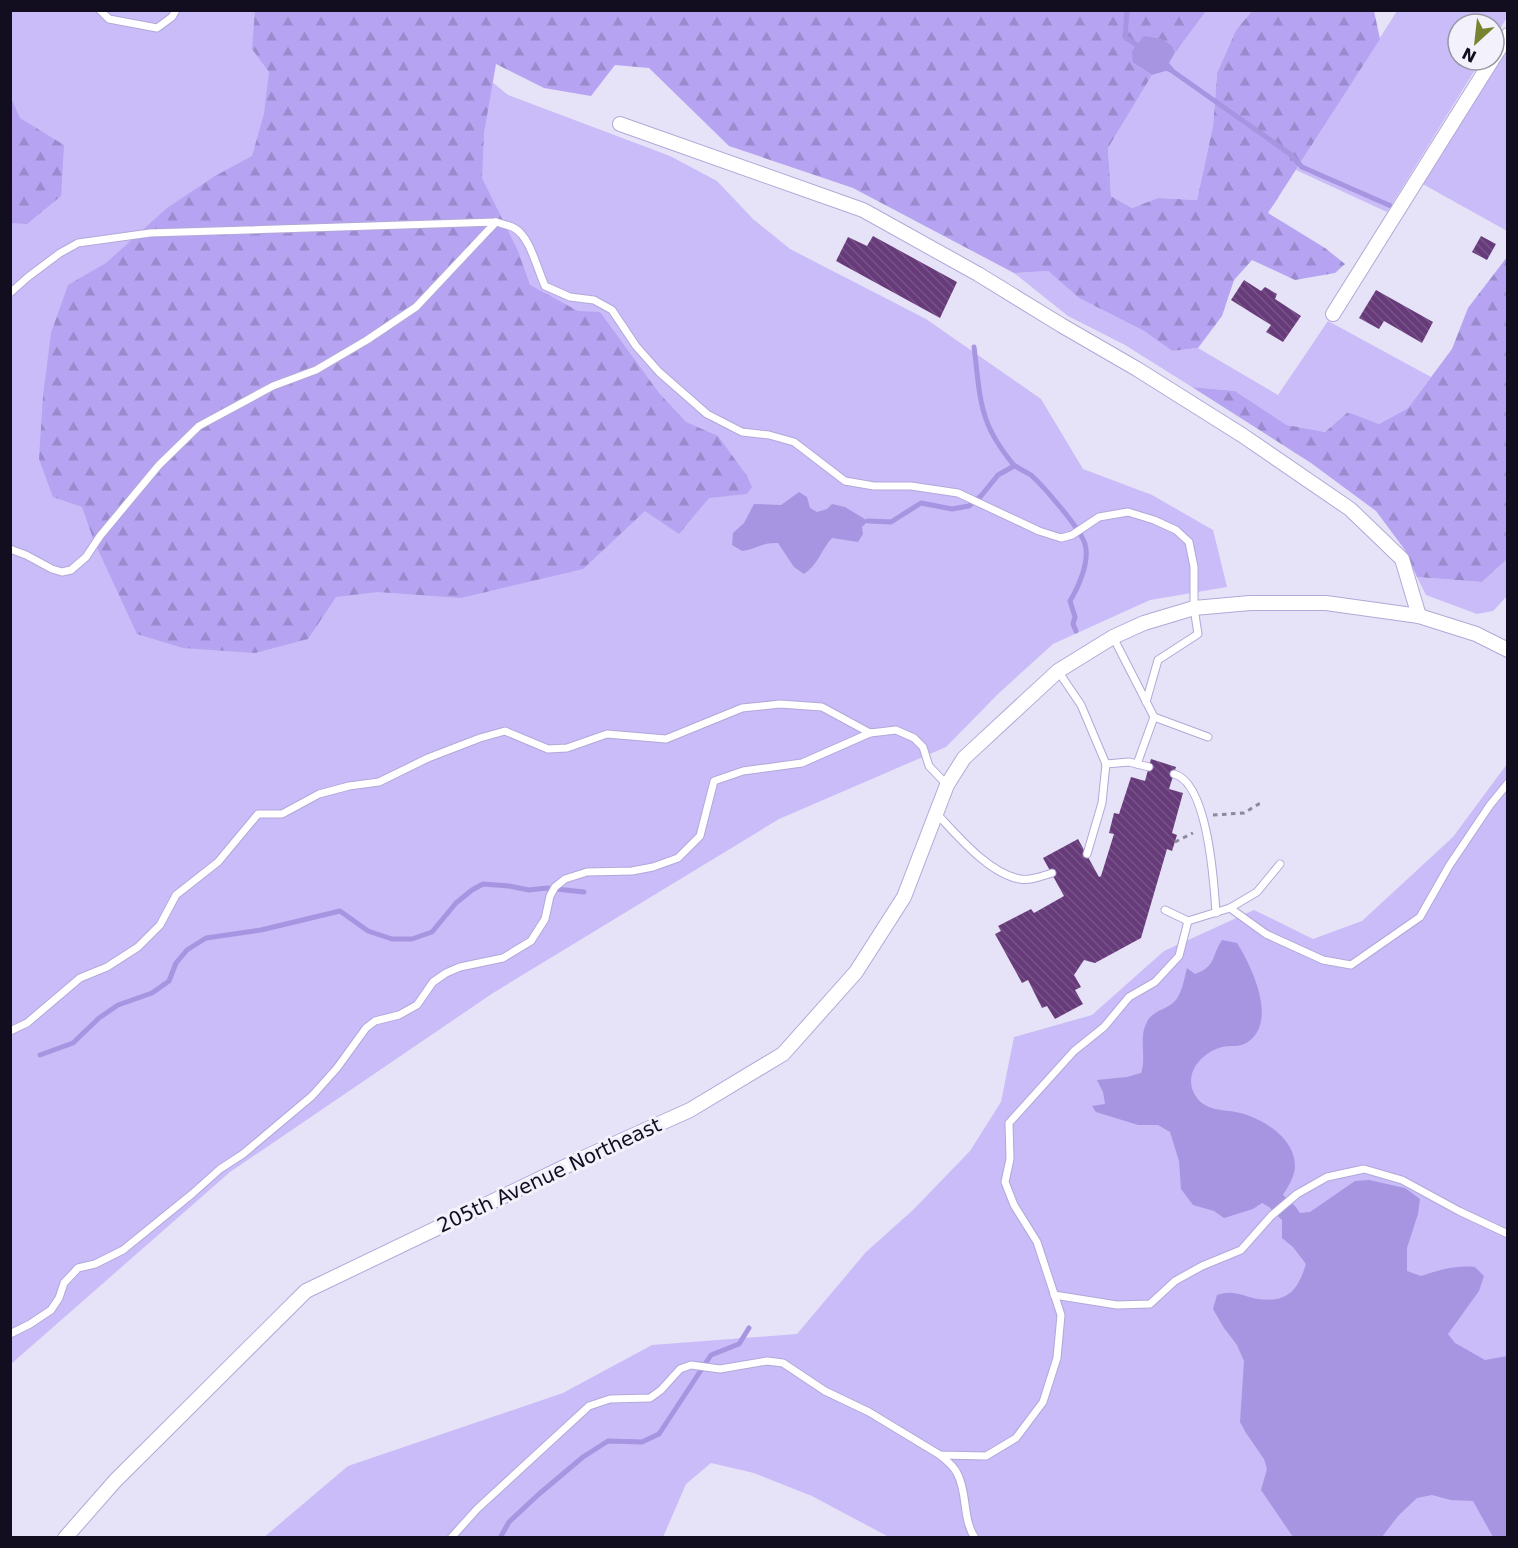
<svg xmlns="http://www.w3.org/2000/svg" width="1518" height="1548" font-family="'DejaVu Sans',sans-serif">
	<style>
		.green { fill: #c9bcf8 }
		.forest { fill: url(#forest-firs) }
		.water { fill: #a795e1 }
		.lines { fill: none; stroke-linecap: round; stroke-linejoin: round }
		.stream { stroke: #a795e1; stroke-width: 5 }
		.building { fill: url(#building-back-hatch) }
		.lane-casing { stroke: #b3a8d9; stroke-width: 9 }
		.street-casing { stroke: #b3a8d9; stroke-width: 16 }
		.path { stroke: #8d899c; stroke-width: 3; stroke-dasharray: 4.5 4.5; stroke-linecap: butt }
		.lane { stroke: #fff; stroke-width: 7 }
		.street { stroke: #fff; stroke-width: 14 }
		.labels { text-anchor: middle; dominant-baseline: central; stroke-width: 6; stroke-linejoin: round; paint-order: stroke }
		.street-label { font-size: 20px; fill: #120e1f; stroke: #f3f1fc }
	</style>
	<defs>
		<pattern id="forest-firs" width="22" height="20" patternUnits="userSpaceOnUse" patternTransform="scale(1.5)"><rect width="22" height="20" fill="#b6a3f1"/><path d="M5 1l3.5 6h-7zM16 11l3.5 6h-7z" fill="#9b8bce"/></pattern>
		<pattern id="building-back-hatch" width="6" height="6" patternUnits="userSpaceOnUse" patternTransform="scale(1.5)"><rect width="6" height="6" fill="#673b7a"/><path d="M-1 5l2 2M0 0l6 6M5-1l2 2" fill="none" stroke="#775487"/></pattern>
	</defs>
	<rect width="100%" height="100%" fill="#e6e2f7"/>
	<g class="green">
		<polygon points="11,11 405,11 508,95 670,156 717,181 753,219 790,249 926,319 1041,399 1083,469 1152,495 1213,530 1227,587 1150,600 1053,644 999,693 946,747 779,819 493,993 230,1172 11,1364"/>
		<polygon points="1206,11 1252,11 1236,30 1217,73 1213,126 1197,200 1158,198 1132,208 1111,196 1108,148 1152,75 1166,71 1172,73 1169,63 1175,53"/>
		<polygon points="1397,11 1507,11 1507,17 1494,39 1494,24 1458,24 1458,60 1481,60 1387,212 1296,170"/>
		<polygon points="1507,45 1507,231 1421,183"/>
		<polygon points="1048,271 1079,298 1144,331 1172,351 1198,348 1278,395 1328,321 1431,377 1408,408 1379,424 1348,412 1325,432 1287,425 1235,391 1192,387 1125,345 1068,316 1014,273"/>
		<polygon points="1507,559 1507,596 1493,611 1477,614 1426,595 1417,577 1482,582"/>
		<polygon points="1507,764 1507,1537 889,1537 812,1496 754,1473 711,1463 686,1484 663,1537 263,1538 348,1466 563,1393 652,1345 797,1334 866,1252 913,1210 970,1151 1001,1102 1014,1037 1092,1015 1164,951 1254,910 1313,939 1362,921 1453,837"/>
	</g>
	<g class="forest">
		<polygon points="255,11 1206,11 1175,53 1173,47 1133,63 1152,75 1108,148 1111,196 1132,208 1158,198 1197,200 1213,126 1217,73 1236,30 1252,11 1374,11 1380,39 1268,213 1325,248 1345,264 1335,273 1295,280 1252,260 1234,280 1222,316 1198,348 1172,351 1144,331 1079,298 1048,271 1014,273 853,188 729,146 649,68 615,65 591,96 544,88 496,64 484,133 482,178 518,251 530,285 578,311 600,312 659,393 686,422 718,436 747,476 752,487 747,494 709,498 679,534 645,511 583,569 461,598 378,592 336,597 308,639 255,653 183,648 137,634 94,541 82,507 53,497 39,459 43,396 51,333 68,285 106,263 167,208 215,176 252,156 264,114 269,72 252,49"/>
		<polygon points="10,96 20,118 64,145 61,196 27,224 11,223"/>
		<polygon points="1507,257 1507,559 1482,582 1417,577 1405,550 1376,511 1311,463 1192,387 1235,391 1287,425 1325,432 1348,412 1379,424 1408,408 1452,349 1468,308"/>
	</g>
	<g class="water">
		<polygon points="1144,36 1162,39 1173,47 1175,53 1169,63 1174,69 1172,73 1166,71 1152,75 1133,63 1132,51"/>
		<path d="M799 492 807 497 810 508 817 512 827 509 832 504 845 507 868 521 862 527 863 534 858 542 832 538C821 550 818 565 804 574L794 567 778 543C762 542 757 549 742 551L732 545 733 533 744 523 754 504 781 505Z"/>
		<path d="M1222 940 1237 943C1252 967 1278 1021 1248 1042 1239 1048 1231 1045 1222 1047 1203 1052 1185 1071 1193 1091 1203 1114 1225 1108 1244 1114 1267 1121 1295 1140 1295 1166 1295 1176 1288 1187 1283 1195L1295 1206 1300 1213 1310 1212 1355 1181 1369 1180 1405 1188 1420 1199 1418 1214 1407 1248V1271L1421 1276C1439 1270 1455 1265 1475 1267L1484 1276 1479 1291 1448 1334 1455 1343 1485 1360 1507 1356V1537H1493L1473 1501 1451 1500 1432 1495 1417 1498 1398 1516 1382 1537H1293L1261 1490 1267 1469 1264 1459 1246 1433 1240 1422 1244 1361 1237 1345 1224 1328 1213 1309 1217 1295C1233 1289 1243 1296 1258 1299 1288 1303 1298 1290 1306 1264L1293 1247 1282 1238V1220L1269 1207 1262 1203 1253 1209 1224 1218 1214 1211 1193 1205 1181 1189 1179 1161 1170 1132 1158 1125H1138L1096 1112 1092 1106 1105 1104 1103 1092 1097 1080 1127 1077 1141 1073C1147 1057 1138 1038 1147 1022 1152 1011 1165 1010 1173 1003 1182 995 1184 979 1187 968L1195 974C1217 966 1211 956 1222 940Z"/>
	</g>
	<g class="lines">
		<g class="stream">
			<polyline points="1127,10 1125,37 1141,48"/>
			<polyline points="1168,68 1290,154 1302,167 1391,206"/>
			<path d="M974 347C978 375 978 407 992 433 997 443 1005 454 1012 463 1016 468 1025 471 1031 475 1044 487 1080 528 1085 544 1090 561 1079 586 1070 601L1075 617 1073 624 1076 631"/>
			<polyline points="868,521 891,522 921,503 952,509 969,506 981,496 998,475 1014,466"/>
			<polyline points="40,1055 73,1043 99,1018 118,1005 152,993 169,981 176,963 187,950 206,938 261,930 340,911 368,931 392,939 412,939 432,932 456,903 472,890 483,884 509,886 529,890 547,888 584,892"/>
			<polyline points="500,1538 509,1522 539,1494 583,1457 608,1441 642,1442 659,1434 711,1355 739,1344 749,1328"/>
		</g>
	</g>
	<g class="building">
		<polygon points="873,236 957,282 940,318 836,261 848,237 867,246"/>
		<polygon points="1481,236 1496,244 1487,260 1472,252"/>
		<polygon points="1244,280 1261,291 1265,287 1277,294 1275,299 1301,316 1283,342 1266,332 1271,325 1231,300"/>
		<polygon points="1376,290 1433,322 1422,343 1384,321 1379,329 1359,318"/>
		<polygon points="1151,759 1176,767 1169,789 1183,793 1172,833 1177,835 1172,851 1167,849 1141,938 1095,963 1084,960 1074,975 1081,987 1075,990 1083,1004 1055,1019 1047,1006 1042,1008 1028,980 1022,983 995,934 1001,931 998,926 1031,909 1034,913 1064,896 1043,858 1078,839 1099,877 1101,876 1114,834 1109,833 1114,813 1119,814 1131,777 1145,781"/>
	</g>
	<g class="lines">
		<g class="lane-casing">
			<g id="lane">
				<polyline points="100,10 109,19 157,28 172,17 176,10"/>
				<path d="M10 293 28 277 60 253 78 243 150 233 496 222C502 224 509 225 514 228 530 236 537 269 545 286L570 297 594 300 612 310 636 346 659 372 707 414 742 432 769 435 794 442 845 481 874 486H911L958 493 1039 531 1061 538 1072 535 1099 517 1128 512 1154 520 1176 530 1189 542 1194 567V608L1198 634 1158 660 1146 702"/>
				<polyline points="10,549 26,555 52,569 62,572 71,570 86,557 100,536 159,465 199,426 273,386 316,370 367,340 416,307 496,222"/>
				<polyline points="1113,637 1154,717 1208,737"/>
				<polyline points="1058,671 1081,705 1106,764 1102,803 1087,854"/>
				<polyline points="1106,764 1129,762 1149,767"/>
				<polyline points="1137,764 1154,717"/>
				<path d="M1174 774C1208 783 1214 882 1216 913"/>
				<path d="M937 814C957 835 989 874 1020 879 1030 881 1042 876 1052 873"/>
				<polyline points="1230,908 1266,934 1323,960 1351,965 1420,917 1449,866 1490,805 1508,783"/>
				<polyline points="1165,910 1188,921 1230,908 1257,892 1280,864"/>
				<polyline points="10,1031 27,1023 80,978 107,967 138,947 160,925 176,895 218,862 258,814 282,814 319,794 349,786 379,782 428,758 480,738 505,731 548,749 567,748 607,734 666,739 742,708 780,704 822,707 870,733 896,730 914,738 923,747 929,766 947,785"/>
				<polyline points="1054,1295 1117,1305 1150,1304 1175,1281 1202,1266 1241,1250 1271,1216 1297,1194 1327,1177 1364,1169 1402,1180 1459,1211 1508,1234"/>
				<polyline points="10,1334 30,1324 51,1310 59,1298 64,1283 78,1268 95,1264 123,1250 192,1194 220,1169 243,1154 312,1096 337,1068 366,1028 375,1021 399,1015 417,1005 433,982 446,973 460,967 503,958 531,941 545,919 550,896 555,887 565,879 587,872 632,871 653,867 678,858 700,836 714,781 743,771 802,763 870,733"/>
				<path d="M940 1455C946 1460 954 1466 957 1473 968 1493 962 1519 975 1538"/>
				<polyline points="451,1538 477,1509 589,1406 610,1399 650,1398 661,1390 680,1369 691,1365 720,1369 767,1361 783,1363 825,1391 869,1412 940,1455 986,1456 1016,1438 1043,1402 1057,1358 1061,1315 1037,1242 1014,1205 1005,1182 1010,1159 1009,1123 1074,1051 1104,1027 1129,997 1155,982 1179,956 1188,921"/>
			</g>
		</g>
		<g class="street-casing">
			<g id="street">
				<polyline points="1494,57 1508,35"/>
				<polyline points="620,124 863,210 978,274 1061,325 1137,369 1242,435 1350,509 1402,559 1419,616"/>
				<polyline points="1333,314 1492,60"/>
				<polyline points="65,1538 115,1481 306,1291 581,1159 690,1110 783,1054 856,972 904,897 947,785 964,758 1058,671 1113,637 1144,623 1194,608 1250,603 1326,603 1419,616 1476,634 1508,650"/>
			</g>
		</g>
		<g class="path">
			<polyline points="1213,815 1244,813 1262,802"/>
			<polyline points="1175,842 1193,833"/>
		</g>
		<use href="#lane" class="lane"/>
		<use href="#street" class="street"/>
	</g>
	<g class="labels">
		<g class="street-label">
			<text transform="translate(549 1175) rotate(-25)">205th Avenue Northeast</text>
		</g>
	</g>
	<rect width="1518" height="1548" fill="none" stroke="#120e1f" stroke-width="24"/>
	<g transform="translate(1476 42) rotate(207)"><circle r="28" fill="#f3f1fc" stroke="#9996a4" stroke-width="1.5"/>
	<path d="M0-4.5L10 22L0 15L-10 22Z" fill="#79822e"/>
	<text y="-9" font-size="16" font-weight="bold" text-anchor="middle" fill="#120e1f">N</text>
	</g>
</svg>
